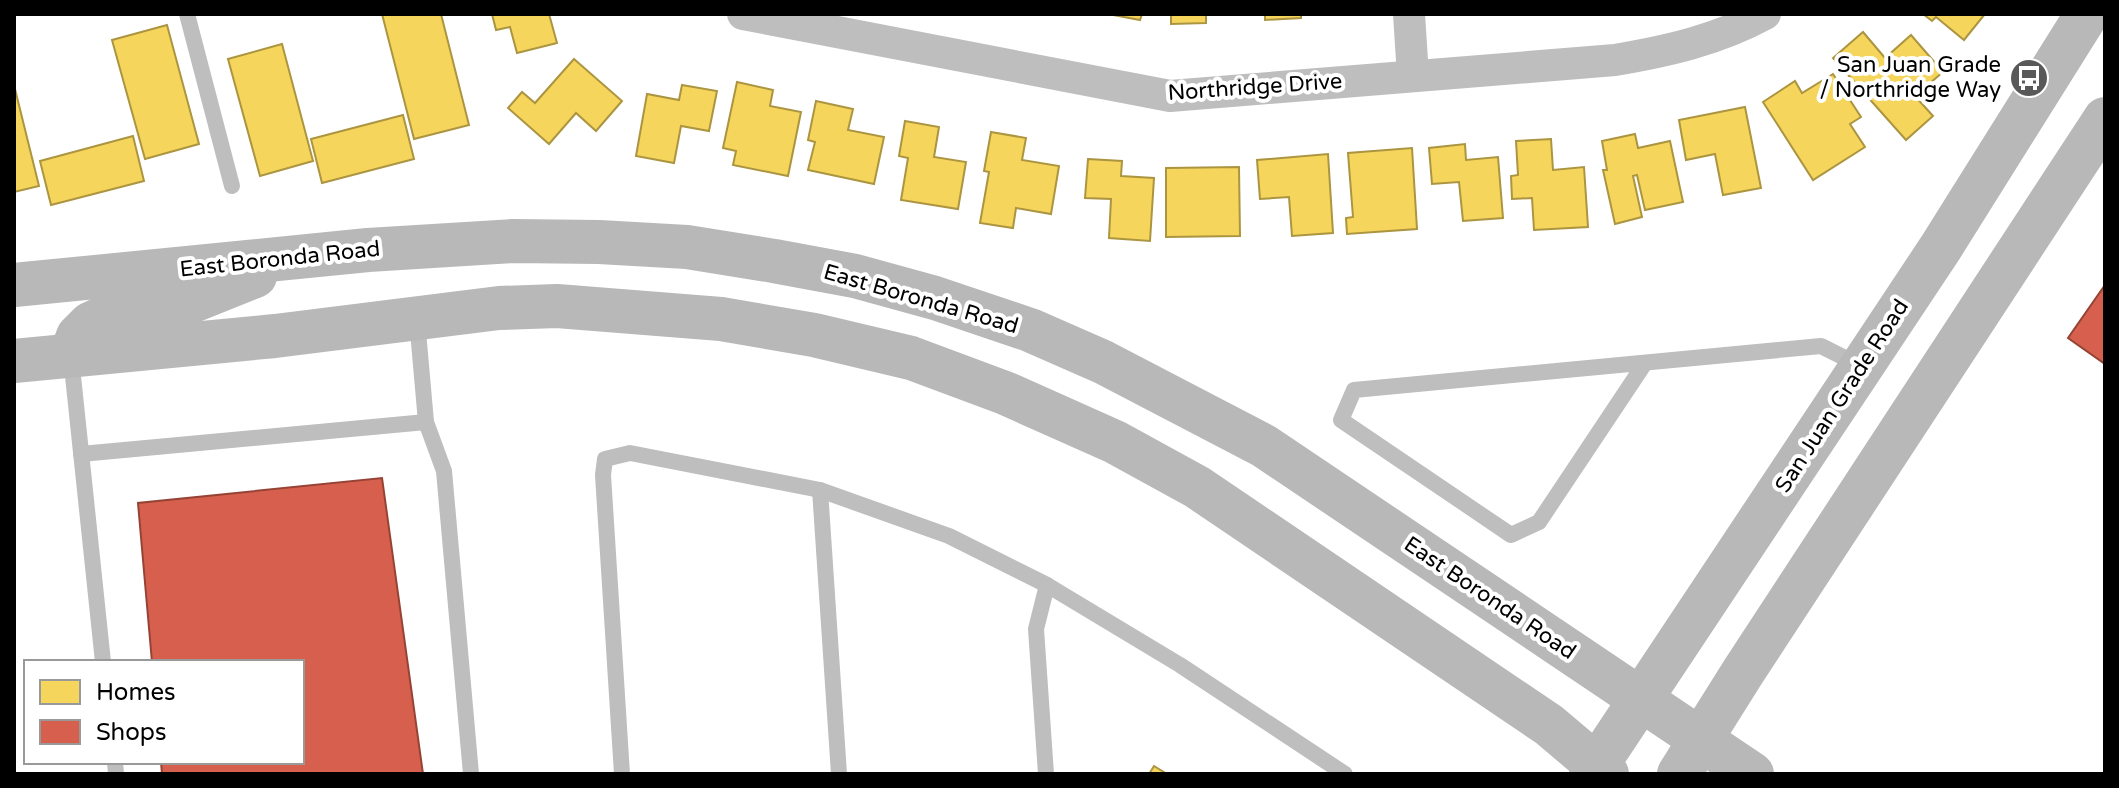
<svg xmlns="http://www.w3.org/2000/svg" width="2119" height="788" font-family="'Varela Round',sans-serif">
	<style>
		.homes { fill: #f6d55c; stroke: #ac9540; stroke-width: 2 }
		.shops { fill: #d6604d; stroke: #964336; stroke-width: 2 }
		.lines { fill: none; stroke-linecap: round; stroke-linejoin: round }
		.service { stroke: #bebebe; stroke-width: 16 }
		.minor { stroke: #bebebe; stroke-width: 32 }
		.secondary { stroke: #b8b8b8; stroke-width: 44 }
		.labels { text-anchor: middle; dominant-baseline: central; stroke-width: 8; stroke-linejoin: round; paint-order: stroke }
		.poi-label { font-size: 22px; fill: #000; stroke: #fff; text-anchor: end }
		.street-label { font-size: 22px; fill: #000; stroke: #fff }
	</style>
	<rect width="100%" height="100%" fill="#fff"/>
	<g class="homes">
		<polygon points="382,14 441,14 469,125 414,139"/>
		<polygon points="492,14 549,14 557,43 517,53 510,27 496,30"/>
		<polygon points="1108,14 1142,14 1140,20"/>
		<polygon points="1171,14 1206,14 1206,23 1171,24"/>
		<polygon points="1265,14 1301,14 1301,18 1265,20"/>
		<polygon points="1923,14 1985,14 1964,40 1936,17 1932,21"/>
		<polygon points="167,25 199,144 145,159 112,40"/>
		<polygon points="1863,32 1885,58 1911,35 1943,72 1915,96 1933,116 1906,140 1833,58"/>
		<polygon points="282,44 313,161 260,176 228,59"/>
		<polygon points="574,59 622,101 596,131 576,113 549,144 508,108 522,92 535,103"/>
		<polygon points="1833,74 1861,117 1850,124 1865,147 1813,180 1763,102 1795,81 1802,93"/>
		<polygon points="737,82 773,90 770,106 801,112 788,176 733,165 736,151 723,148"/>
		<polygon points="14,85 39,186 14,192"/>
		<polygon points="682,85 717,91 709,131 681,126 674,163 636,156 647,94 679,100"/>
		<polygon points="816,101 853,109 848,130 884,137 874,184 808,170 815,142 808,140"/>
		<polygon points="1745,107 1761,188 1723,195 1715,154 1686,160 1679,120"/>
		<polygon points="403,115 414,159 322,183 311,139"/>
		<polygon points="905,121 939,127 934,157 966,162 958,209 901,200 908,158 899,156"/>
		<polygon points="991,132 1026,138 1022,160 1059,166 1051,214 1016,208 1013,228 980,223 989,172 984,171"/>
		<polygon points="1635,134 1638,148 1670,141 1683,202 1645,210 1637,175 1633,176 1642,217 1615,224 1603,170 1607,170 1602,141"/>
		<polygon points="133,136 144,181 51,205 40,161"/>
		<polygon points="1551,139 1553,170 1584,167 1588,227 1534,230 1532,198 1512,199 1511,176 1518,175 1516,141"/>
		<polygon points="1465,144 1466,160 1498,157 1503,218 1463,221 1459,182 1432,184 1429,148"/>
		<polygon points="1412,148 1417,229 1347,234 1346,218 1353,217 1348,153"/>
		<polygon points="1328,154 1333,233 1292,236 1289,197 1260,199 1257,160"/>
		<polygon points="1088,159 1122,161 1121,176 1154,178 1150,241 1109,238 1111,199 1085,198"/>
		<polygon points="1239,167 1240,236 1166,237 1166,168"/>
		<polygon points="1154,766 1167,774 1149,774"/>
	</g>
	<g class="shops">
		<polygon points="2105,285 2105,364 2068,338"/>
		<polygon points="382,478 423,774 162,774 161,762 302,762 302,662 152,662 138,503"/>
	</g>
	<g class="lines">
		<g class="service">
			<polyline points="187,14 232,186"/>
			<polyline points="417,320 426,422 444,471 471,774"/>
			<polyline points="71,357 103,662"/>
			<polyline points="1645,363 1539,522 1511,535 1341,420 1354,390 1821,346 1861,366"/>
			<polyline points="81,454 426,422"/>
			<polyline points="820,490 839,774"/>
			<polyline points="115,762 116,774"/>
			<polyline points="622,774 603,475 605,459 630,453 820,490 949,536 1047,585 1180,665 1345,774"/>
			<polyline points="1046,774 1036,629 1047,585"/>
		</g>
		<g class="minor">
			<path d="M743 14 1170 96 1615 60C1668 51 1717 40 1765 14"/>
			<polyline points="1409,14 1413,76"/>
		</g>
		<g class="secondary">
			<polyline points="14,285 368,250 513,241 599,242 687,247 774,261 855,276 935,298 1030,330 1103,362 1264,446 1752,774"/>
			<polyline points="71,355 78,336 90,324 105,317 180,306 255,276"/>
			<polyline points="14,361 275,336 499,308 557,306 721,319 814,335 911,358 1005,393 1115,442 1197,487 1549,725 1607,774"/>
			<polyline points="1591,774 1941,247 2087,14"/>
			<polyline points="1679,774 1743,672 2105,119"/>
		</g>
	</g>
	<defs>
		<g id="bus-disc" transform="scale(2)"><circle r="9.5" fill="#595959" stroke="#fff"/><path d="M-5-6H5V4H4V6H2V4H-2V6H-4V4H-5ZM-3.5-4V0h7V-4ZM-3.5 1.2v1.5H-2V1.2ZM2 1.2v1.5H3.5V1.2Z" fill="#fff"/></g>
	</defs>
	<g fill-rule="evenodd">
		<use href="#bus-disc" x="2029" y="78"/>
	</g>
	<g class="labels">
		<g class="poi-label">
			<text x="2001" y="65">San Juan Grade<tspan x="2001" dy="25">/ Northridge Way</tspan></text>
		</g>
		<g class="street-label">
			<text transform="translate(1255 87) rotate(-4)">Northridge Drive</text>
			<text transform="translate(280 259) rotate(-6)">East Boronda Road</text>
			<text transform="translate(921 299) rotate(16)">East Boronda Road</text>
			<text transform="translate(1842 396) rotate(-57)">San Juan Grade Road</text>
			<text transform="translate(1490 598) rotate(34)">East Boronda Road</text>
		</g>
	</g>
	<rect width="2119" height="788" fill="none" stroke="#000000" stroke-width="32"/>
	<rect x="24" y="660" width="280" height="104" fill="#ffffff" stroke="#999999" stroke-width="2"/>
	<rect x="40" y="680" width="40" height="24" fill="#f6d55c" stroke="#999999" stroke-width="2"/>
	<text x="96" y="700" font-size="24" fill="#000000">Homes</text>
	<rect x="40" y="720" width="40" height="24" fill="#d6604d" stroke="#999999" stroke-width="2"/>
	<text x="96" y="740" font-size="24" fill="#000000">Shops</text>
</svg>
